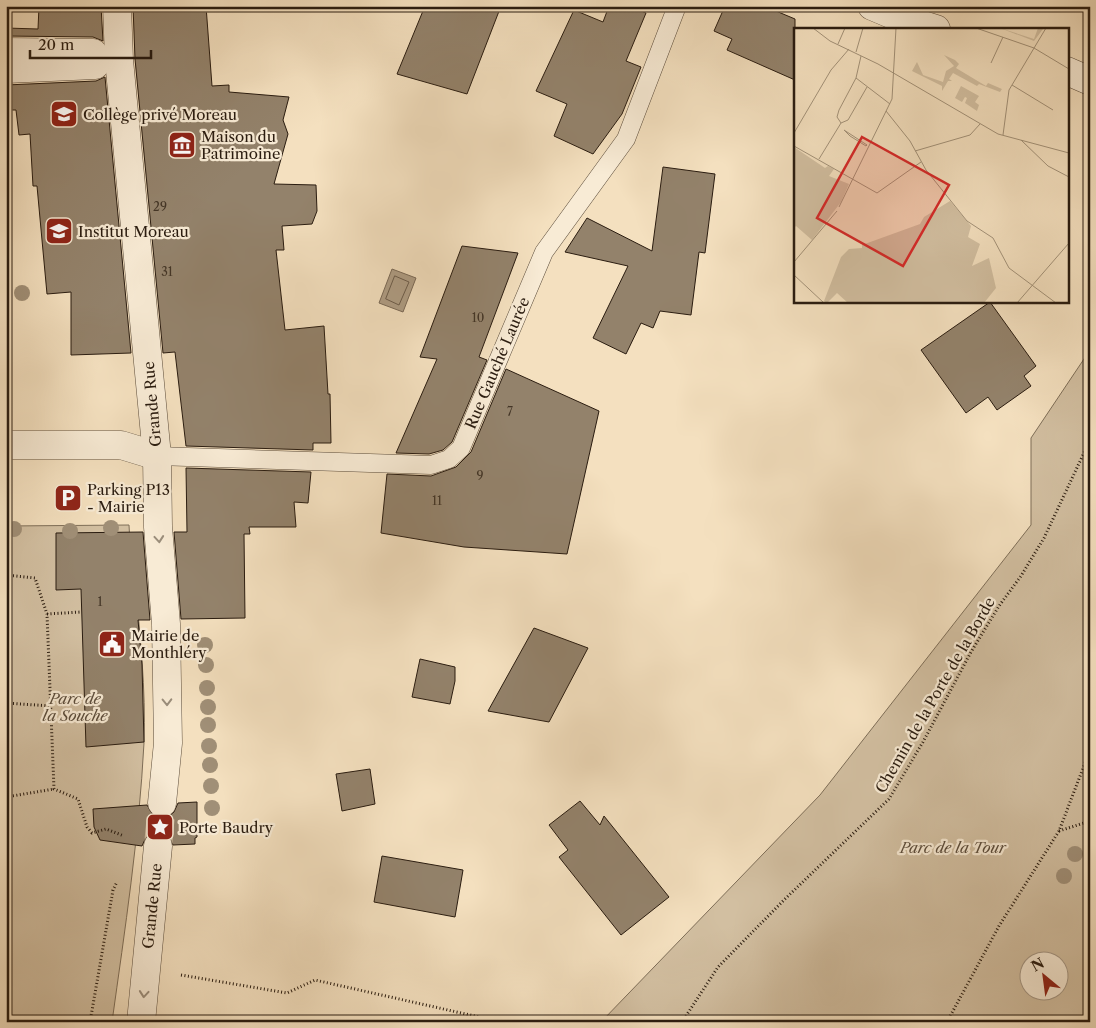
<svg xmlns="http://www.w3.org/2000/svg" width="1096" height="1028" font-family="'Libre Caslon Text',serif">
	<style>
		.green { fill: #d2bfa1; stroke: #7e6e58; fill-rule: evenodd }
		.water { fill: #af9d84; stroke: #7a6956 }
		.lines { fill: none; stroke-linecap: round; stroke-linejoin: round }
		.shore { stroke: #6c5c4a; stroke-width: 1 }
		.building { fill: #93826b; stroke: #2a1c10 }
		.street-tunnel { stroke: #ccb99c; stroke-width: 28; stroke-dasharray: 28 14; stroke-linecap: butt }
		.lane-casing { stroke: #5c4d3c; stroke-width: 19 }
		.street-casing { stroke: #5c4d3c; stroke-width: 29 }
		.path { stroke: #2a1c10; stroke-width: 3; stroke-dasharray: 1 2.5; stroke-linecap: butt }
		.lane { stroke: #f8ebd5; stroke-width: 18 }
		.street { stroke: #f8ebd5; stroke-width: 28 }
		.tree { fill: #a08f77 }
		.oneway { stroke: #9b8e7c }
		.labels { text-anchor: middle; dominant-baseline: central; stroke-width: 4.5; stroke-linejoin: round; paint-order: stroke }
		.number-label { font-size: 12px; fill: #443627 }
		.poi-label { font-size: 15px; fill: #2a1c10; stroke: #f8ebd5; text-anchor: start }
		.street-label { font-size: 15px; fill: #2a1c10; stroke: #f8ebd5 }
		.park-label { font-size: 15px; font-style: italic; fill: #5c4d3c; stroke: #f8ebd5 }
		.inset-road { fill: none; stroke: #a39279; stroke-width: 1 }
		.view { fill: #d62828; fill-opacity: 0.15; stroke: #d62828; stroke-width: 2.5 }
		.inset-edge { fill: none; stroke: #2a1c10; stroke-width: 2.5 }
	</style>
	<rect width="100%" height="100%" fill="#f4e0bf"/>
	<filter id="stains"><feTurbulence type="fractalNoise" baseFrequency=".004" numOctaves="4"/><feColorMatrix values="0 0 0 0 .2 0 0 0 0 .09 0 0 0 0 .02 0 0 0 .5 -.17"/></filter>
	<radialGradient id="worn" r=".72"><stop offset=".6" stop-color="#630" stop-opacity="0"/><stop offset="1" stop-color="#630" stop-opacity=".3"/></radialGradient>
	<g class="green">
		<path d="M1090 350V1022H601L820 795 1031 525V438ZM1058 960V990H1028V960Z"/>
		<path d="M129 525 132 580 135 581C140 635 146 689 144 743 139 837 125 929 112 1022H6V526Z"/>
	</g>
	<polygon class="water" points="392,269 416,278 403,312 379,303"/>
	<g class="lines">
		<polygon class="shore" points="395,276 409,282 399,305 386,299"/>
	</g>
	<g class="building">
		<polygon points="39,6 101,6 103,41 93,37 6,36 6,28 38,29"/>
		<polygon points="133,6 206,6 212,86 229,85 229,92 289,97 283,120 288,134 274,184 316,185 317,211 312,224 282,226 284,250 276,250 285,330 324,326 328,394 330,394 331,443 313,443 313,450 186,446 175,352 163,353 135,59"/>
		<polygon points="425,6 501,6 467,94 397,74"/>
		<polygon points="609,6 629,6 646,13 626,61 641,67 622,114 593,154 554,136 567,104 536,91 574,10 603,22"/>
		<polygon points="725,6 764,6 795,19 795,80 727,50 732,39 714,31"/>
		<polygon points="105,77 131,353 71,355 71,292 47,294 37,186 33,186 30,134 19,135 16,110 6,110 6,85 96,81"/>
		<polygon points="663,167 715,174 705,253 699,252 691,315 660,311 653,328 641,323 626,354 593,338 628,266 565,252 587,218 652,251"/>
		<polygon points="462,246 518,253 479,357 487,360 452,442 443,450 429,454 396,453 437,359 420,357"/>
		<polygon points="990,302 1036,366 1024,376 1031,386 997,410 988,397 966,413 921,350"/>
		<polygon points="506,369 599,411 567,554 464,547 381,533 387,474 431,476 456,467 471,452"/>
		<polygon points="186,468 311,472 308,503 294,502 296,527 249,527 250,534 244,534 245,618 181,619 174,532 187,532"/>
		<polygon points="143,532 150,620 138,620 142,665 144,742 86,747 81,589 56,590 56,533"/>
		<polygon points="534,628 588,648 549,722 488,711"/>
		<polygon points="420,659 455,667 455,681 450,704 412,697"/>
		<polygon points="370,769 375,804 342,811 336,774"/>
		<polygon points="580,801 600,825 604,816 669,897 621,935 559,857 568,850 549,825"/>
		<polygon points="197,802 197,837 195,838 195,844 173,845 167,834 159,830 152,832 146,837 142,846 100,840 94,827 93,809 147,805 153,815 161,819 168,817 174,812 178,803"/>
		<polygon points="382,856 463,870 455,917 374,902"/>
	</g>
	<g class="lines">
		<polyline class="street-tunnel" points="158,846 162,803"/>
		<g class="lane-casing">
			<polyline id="lane" points="157,456 431,465 449,459 461,448 544,252 626,139 677,6"/>
		</g>
		<g class="street-casing">
			<g id="street">
				<polyline points="117,6 119,60 157,456 158,527 166,624 168,743 162,803"/>
				<polyline points="872,6 898,17 936,29"/>
				<polyline points="6,52 93,53 95,65 6,69"/>
				<polyline points="1067,71 1090,81"/>
				<polyline points="6,445 121,445 157,456"/>
				<polyline points="141,1022 158,846"/>
			</g>
		</g>
		<g class="path">
			<polyline points="6,575 35,578 47,614 54,789 78,799 87,827 92,833 106,829 124,836"/>
			<polyline points="47,614 81,612"/>
			<polyline points="6,703 51,706"/>
			<polyline points="6,797 54,789"/>
			<polyline points="1059,831 1090,821"/>
			<polyline points="181,975 287,993 315,980 501,1022"/>
			<polyline points="90,1022 113,890 117,882"/>
			<polyline points="682,1022 718,967 785,899 889,799 923,742 971,652 999,606 1021,576 1044,538 1090,440"/>
			<polyline points="947,1022 999,926 1059,831 1090,750"/>
		</g>
		<use href="#lane" class="lane"/>
		<use href="#street" class="street"/>
	</g>
	<g class="tree">
		<circle cx="22" cy="293" r="8"/>
		<circle cx="111" cy="528" r="8"/>
		<circle cx="14" cy="529" r="8"/>
		<circle cx="70" cy="531" r="8"/>
		<circle cx="205" cy="645" r="8"/>
		<circle cx="206" cy="665" r="8"/>
		<circle cx="207" cy="688" r="8"/>
		<circle cx="208" cy="707" r="8"/>
		<circle cx="208" cy="725" r="8"/>
		<circle cx="209" cy="746" r="8"/>
		<circle cx="210" cy="765" r="8"/>
		<circle cx="211" cy="786" r="8"/>
		<circle cx="212" cy="808" r="8"/>
		<circle cx="1075" cy="854" r="8"/>
		<circle cx="1064" cy="876" r="8"/>
	</g>
	<defs><path id="oneway-chevron" d="M-2-3.5L2.5 0L-2 3.5" fill="none" stroke-width="1.6" stroke-linecap="round" stroke-linejoin="round" transform="scale(1.25)"/></defs>
	<g class="oneway">
		<use href="#oneway-chevron" transform="translate(159 539) rotate(85)"/>
		<use href="#oneway-chevron" transform="translate(167 702) rotate(89)"/>
		<use href="#oneway-chevron" transform="translate(144 994) rotate(95)"/>
	</g>
	<defs>
		<g id="school-square" transform="scale(1.4375)"><rect x="-9" y="-9" width="18" height="18" rx="4" fill="#8f2418" stroke="#f8ebd5"/><path d="M0-5L7-2L0 1L-7-2ZM-4 1L0 2.5L4 1V4Q0 6-4 4Z" fill="#fff"/></g>
		<g id="museum-square" transform="scale(1.4375)"><rect x="-9" y="-9" width="18" height="18" rx="4" fill="#8f2418" stroke="#f8ebd5"/><path d="M0-6L6-3V-2H-6V-3ZM-5-1h2V3h-2ZM-1-1h2V3h-2ZM3-1h2V3H3ZM-6 4H6V6H-6Z" fill="#fff"/></g>
		<g id="parking-square" transform="scale(1.4375)"><rect x="-9" y="-9" width="18" height="18" rx="4" fill="#8f2418" stroke="#f8ebd5"/><path d="M-3.5-5.5H1a3.5 3.5 0 0 1 0 7H-1V5.5H-3.5ZM-1-3.4V-.6H.8a1.4 1.4 0 0 0 0-2.8Z" fill="#fff"/></g>
		<g id="civic-square" transform="scale(1.4375)"><rect x="-9" y="-9" width="18" height="18" rx="4" fill="#8f2418" stroke="#f8ebd5"/><path d="M-.6-6.5H3V-4.5H.6V-3L4-1V1h2V6H-6V1h2V-1L-.6-3ZM-1.2 2.5V6h2.4V2.5Z" fill="#fff"/></g>
		<g id="sight-square" transform="scale(1.4375)"><rect x="-9" y="-9" width="18" height="18" rx="4" fill="#8f2418" stroke="#f8ebd5"/><path d="M0-6L1.8-2.2L6-1.7L2.9 1.2L3.7 5.4L0 3.3L-3.7 5.4L-2.9 1.2L-6-1.7L-1.8-2.2Z" fill="#fff"/></g>
	</defs>
	<g fill-rule="evenodd">
		<use href="#school-square" x="64" y="114"/>
		<use href="#museum-square" x="182" y="145"/>
		<use href="#school-square" x="59" y="231"/>
		<use href="#parking-square" x="68" y="498"/>
		<use href="#civic-square" x="112" y="644"/>
		<use href="#sight-square" x="160" y="827"/>
	</g>
	<g class="labels">
		<g class="number-label">
			<text x="160" y="206">29</text>
			<text x="167" y="271">31</text>
			<text x="478" y="317">10</text>
			<text x="510" y="411">7</text>
			<text x="480" y="475">9</text>
			<text x="437" y="500">11</text>
			<text x="100" y="601">1</text>
		</g>
		<g class="poi-label">
			<text x="83" y="114">Collège privé Moreau</text>
			<text x="201" y="136">Maison du<tspan x="201" dy="17">Patrimoine</tspan></text>
			<text x="78" y="231">Institut Moreau</text>
			<text x="87" y="489">Parking P13<tspan x="87" dy="17">- Mairie</tspan></text>
			<text x="131" y="635">Mairie de<tspan x="131" dy="17">Monthléry</tspan></text>
			<text x="179" y="827">Porte Baudry</text>
		</g>
		<g class="street-label">
			<text transform="translate(497 363) rotate(-67)">Rue Gauché Laurée</text>
			<text transform="translate(152 404) rotate(-95)">Grande Rue</text>
			<text transform="translate(935 695) rotate(-60)">Chemin de la Porte de la Borde</text>
			<text transform="translate(152 906) rotate(-84)">Grande Rue</text>
		</g>
		<g class="park-label">
			<text x="75" y="698">Parc de<tspan x="75" dy="17">la Souche</tspan></text>
			<text x="953" y="847">Parc de la Tour</text>
		</g>
	</g>
	<g transform="translate(794 28)">
		<rect width="275" height="275" fill="#f4e0bf"/>
		<path d="M206 0 240 11 244 0 249 1 240 13ZM150 27 161 32 165 36 162 40 192 58 194 55 208 61 206 64 185 56 183 58 159 45 155 51 158 53H154L148 63V58L118 43 123 34 129 47 149 54 152 43 160 38ZM167 58 185 68 181 74 185 77 183 83 171 75 173 70 171 69 168 74 161 70ZM0 119 31 140 34 138 40 141 35 148 55 156 47 174 18 212 2 198 0 200ZM156 173 177 198 174 209 186 216 178 238 195 230 202 260 190 275H54L43 265 33 275 30 273 47 229 55 221 68 220V217L126 196 130 189Z" fill="#d2bfa1"/>
		<path class="inset-road" d="M19 0 36 13 84 36 204 106 275 125M182 0 240 20 275 41M44 16 51 0M62 24 69 0M197 35 209 9M62 50 96 76M218 57 259 82M92 83 116 113 132 142 173 193 199 210 215 240 262 275M47 95 43 89 45 82 62 50 67 28M47 95 54 92 73 59M50 102 73 117 72 118 56 108ZM0 105 37 42 55 21M209 107 215 62 252 0M227 112 254 138 275 149M0 118 83 165 127 134M121 123 176 107 186 96M25 131 47 95M45 179 98 71 102 0M0 234 43 183M0 247 30 275M223 275 275 215"/>
		<path class="view" d="M68 109 155 157 109 238 23 190Z"/>
		<rect width="275" height="275" class="inset-edge"/>
	</g>
	<rect width="1096" height="1028" fill="none" stroke="#f4e0bf" stroke-width="25"/>
	<rect x="8" y="8" width="1081" height="1013" fill="none" stroke="#2a1c10" stroke-width="2.5"/>
	<rect x="12" y="12" width="1071" height="1003" fill="none" stroke="#2a1c10"/>
	<g transform="translate(1044 976) rotate(331)"><circle r="24" fill="#f8ebd5" stroke="#a69886"/>
	<path d="M0-4L9 19L0 12L-9 19Z" fill="#8f2418"/>
	<text y="-8" font-size="14" font-weight="bold" text-anchor="middle" fill="#2a1c10">N</text>
	</g>
	<path d="M30 50v8h121v-8" fill="none" stroke="#2a1c10" stroke-width="2.5"/>
	<text x="38" y="50" font-size="15" fill="#2a1c10" stroke="#f8ebd5" stroke-width="4" paint-order="stroke">20 m</text>
	<rect width="100%" height="100%" filter="url(#stains)"/>
	<rect width="100%" height="100%" fill="url(#worn)"/>
</svg>
